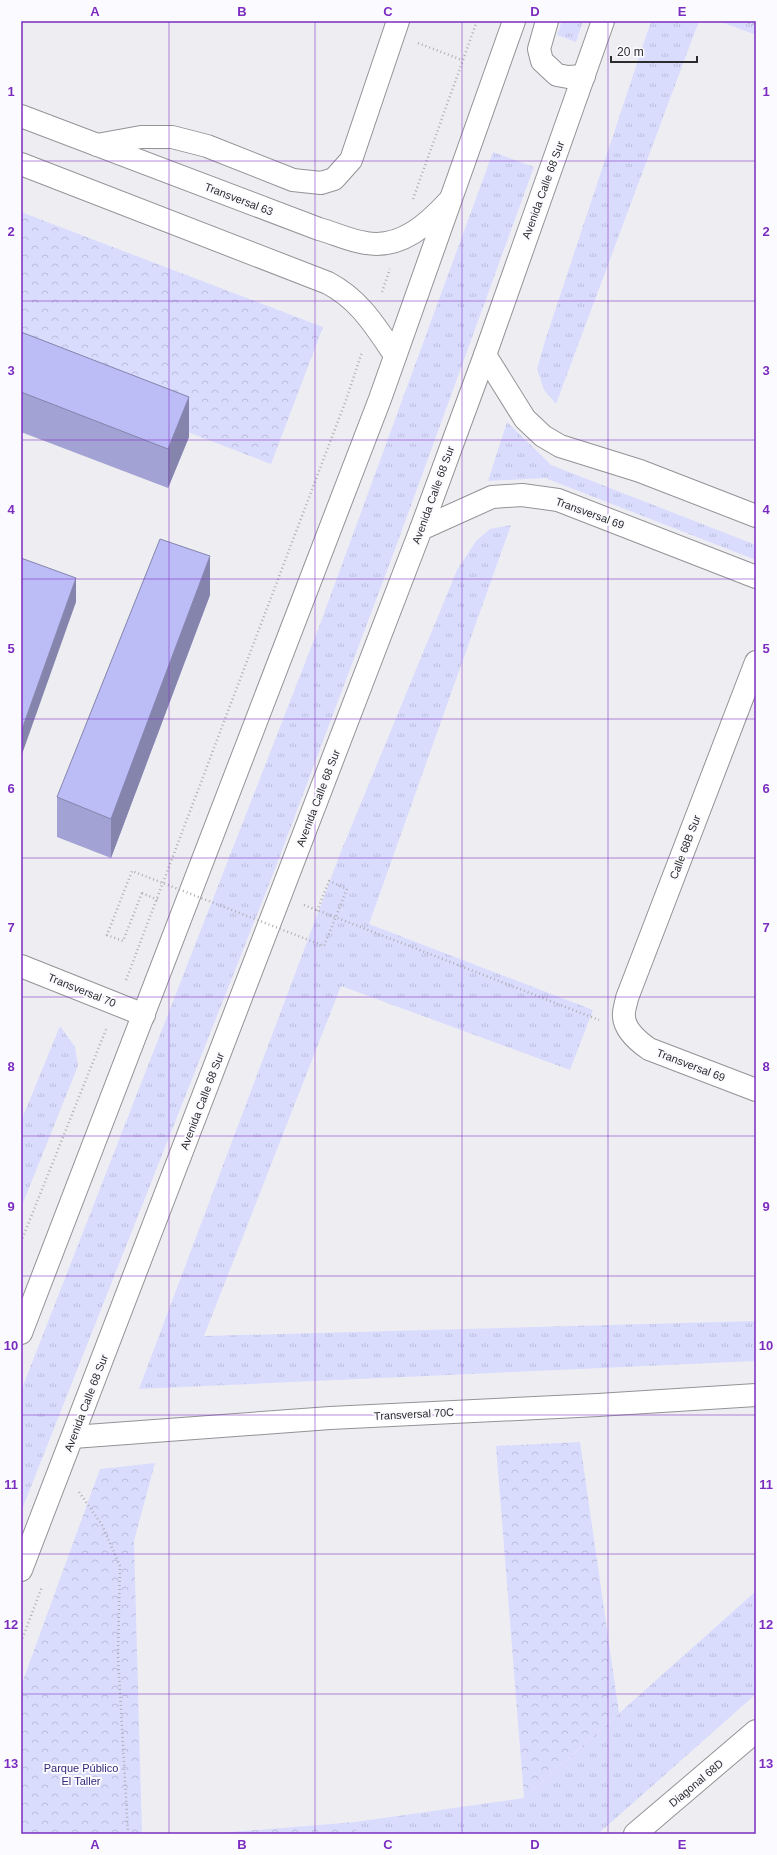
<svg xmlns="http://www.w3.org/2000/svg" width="777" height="1855" font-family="Helvetica,sans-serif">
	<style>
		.grass { fill: url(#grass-tufts) }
		.forest { fill: url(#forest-crowns) }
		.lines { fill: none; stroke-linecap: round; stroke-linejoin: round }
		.minor-casing { stroke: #939397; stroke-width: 24 }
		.major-casing { stroke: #939397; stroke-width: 24 }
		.path { stroke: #afafb2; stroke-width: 2.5; stroke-dasharray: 1 3; stroke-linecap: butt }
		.minor { stroke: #fff; stroke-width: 22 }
		.major { stroke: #fff; stroke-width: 22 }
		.path-bridge { stroke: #afafb2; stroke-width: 2.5; stroke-dasharray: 1 3; stroke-linecap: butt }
		.wall { fill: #a2a2d4 }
		.shaded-wall { fill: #8484ad }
		.building { fill: #bcbcf7; stroke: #8484ad }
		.grid { fill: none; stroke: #7b2cbf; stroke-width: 1; stroke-opacity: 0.55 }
		.labels { text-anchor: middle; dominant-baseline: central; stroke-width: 4; stroke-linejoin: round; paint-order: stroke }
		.street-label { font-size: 11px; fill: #2b2c2d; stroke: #fbfbff }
		.park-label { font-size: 11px; fill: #34297a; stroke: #fbfbff }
		.neatline { fill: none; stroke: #7b2cbf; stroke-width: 1.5 }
		.grid-label { font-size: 13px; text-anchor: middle; font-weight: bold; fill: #7b2cbf }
	</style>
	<defs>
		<pattern id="grass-tufts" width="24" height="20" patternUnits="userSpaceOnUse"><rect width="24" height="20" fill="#dadcfe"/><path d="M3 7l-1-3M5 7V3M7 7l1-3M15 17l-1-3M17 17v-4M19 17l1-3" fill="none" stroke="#bbbdda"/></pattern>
		<pattern id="forest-crowns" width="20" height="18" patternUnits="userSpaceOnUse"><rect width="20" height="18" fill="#dadcfe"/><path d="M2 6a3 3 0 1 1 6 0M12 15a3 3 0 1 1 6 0" fill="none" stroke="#bbbdda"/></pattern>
	</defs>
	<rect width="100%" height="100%" fill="#eeeef2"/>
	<g class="grass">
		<polygon points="562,21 583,21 576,42 557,35"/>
		<polygon points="651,21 699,21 556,404 544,390 537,369 545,341"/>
		<polygon points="719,21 756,21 756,35"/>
		<polygon points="493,152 534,167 397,544 275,869 21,1512 21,1391 319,627"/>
		<polygon points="507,422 551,465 756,545 756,560 545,478 488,481"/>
		<polygon points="511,525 369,924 593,1010 570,1070 341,986 204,1336 756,1321 756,1361 139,1389 340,854 457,570 476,541 490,529"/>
		<polygon points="60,1026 75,1047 78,1066 21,1208 21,1121"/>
		<polygon points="756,1591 756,1694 598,1834 357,1834 355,1822 524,1798"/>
	</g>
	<g class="forest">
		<polygon points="21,212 323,327 271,464 21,368"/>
		<polygon points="580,1442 619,1713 524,1798 496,1446"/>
		<polygon points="155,1463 134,1541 142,1834 21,1834 21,1686 100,1469"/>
		<polygon points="355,1822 357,1834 207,1834"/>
	</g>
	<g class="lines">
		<g class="minor-casing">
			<g id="minor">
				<path d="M21 116 319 229C334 233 350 241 366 243 401 249 428 224 450 200"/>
				<polyline points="97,145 141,137 172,137 207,146 293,180 321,183 334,179 351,160 398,21"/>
				<path d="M21 164 328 283C360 300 375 326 395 355"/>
				<polyline points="485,355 525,419 543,436 560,446 640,471 756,516"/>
				<polyline points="421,529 492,497 522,495 558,500 756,577"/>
				<path d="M756 662 627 998C626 1004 623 1011 624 1017 625 1030 639 1042 649 1049L756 1090"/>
				<polyline points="21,966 144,1015"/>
				<polyline points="73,1437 330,1418 598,1405 756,1395"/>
				<polyline points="635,1834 756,1731"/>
			</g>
		</g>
		<g class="major-casing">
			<g id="major">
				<polyline points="547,21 539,49 542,61 557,75 568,77 584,76"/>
				<polyline points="21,1333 380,399 514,21"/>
				<polyline points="21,1570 421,529 485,355 603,21"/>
			</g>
		</g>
		<g class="path">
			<polyline points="745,21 756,25"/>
			<polyline points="418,43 462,60"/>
			<polyline points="413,199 477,21"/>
			<polyline points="382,292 390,269"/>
			<polyline points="142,893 158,900"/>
			<polyline points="304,905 599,1020"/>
			<polyline points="317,911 329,881 347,889"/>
			<polyline points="126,980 346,400 362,352"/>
			<polyline points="21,1242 107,1027"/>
			<polyline points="79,1492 102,1525 120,1566 118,1656 128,1834"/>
			<polyline points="21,1642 42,1587"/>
		</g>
		<use href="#minor" class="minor"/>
		<use href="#major" class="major"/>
		<polyline class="path-bridge" points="142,893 123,941 107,935 132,871 324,946 347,889"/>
	</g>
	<g class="wall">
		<polygon points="21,332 189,437 168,488 21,432"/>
		<polygon points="210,595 111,858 57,837 57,797"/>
	</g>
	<g class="shaded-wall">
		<polygon points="189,397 189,437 168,488 168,449"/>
		<polygon points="210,556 210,595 111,858 111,819"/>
		<polygon points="76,578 76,602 21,757 21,732"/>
	</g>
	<g class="building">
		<polygon points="21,332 189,397 168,449 21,392"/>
		<polygon points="160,539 210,556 111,819 57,797"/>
		<polygon points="21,558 76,578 21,732"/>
	</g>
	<path class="grid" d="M169 21V1834M315 21V1834M462 21V1834M608 21V1834M21 161H756M21 301H756M21 440H756M21 579H756M21 719H756M21 858H756M21 997H756M21 1136H756M21 1276H756M21 1415H756M21 1554H756M21 1694H756"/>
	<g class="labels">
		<g class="street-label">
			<text transform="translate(543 190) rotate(-70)">Avenida Calle 68 Sur</text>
			<text transform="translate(239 199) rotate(21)">Transversal 63</text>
			<text transform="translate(433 495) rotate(-70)">Avenida Calle 68 Sur</text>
			<text transform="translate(590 513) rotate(20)">Transversal 69</text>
			<text transform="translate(318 798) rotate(-69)">Avenida Calle 68 Sur</text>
			<text transform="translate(685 847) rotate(-69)">Calle 68B Sur</text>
			<text transform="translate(82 990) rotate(22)">Transversal 70</text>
			<text transform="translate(691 1065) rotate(21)">Transversal 69</text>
			<text transform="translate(202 1101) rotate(-69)">Avenida Calle 68 Sur</text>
			<text transform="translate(86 1403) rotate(-69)">Avenida Calle 68 Sur</text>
			<text transform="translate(414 1414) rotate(-3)">Transversal 70C</text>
			<text transform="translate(696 1783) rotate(-40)">Diagonal 68D</text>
		</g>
		<g class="park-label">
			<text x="81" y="1768">Parque Público<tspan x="81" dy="13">El Taller</tspan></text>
		</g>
	</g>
	<rect width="777" height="1855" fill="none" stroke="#fbfbff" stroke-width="44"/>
	<path d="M611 56v6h86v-6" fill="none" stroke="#2b2c2d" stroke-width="2"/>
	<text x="617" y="56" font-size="12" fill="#2b2c2d" stroke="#fbfbff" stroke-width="3" paint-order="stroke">20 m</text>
	<rect x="22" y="22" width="733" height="1811" class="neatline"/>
	<g class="grid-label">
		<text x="95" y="16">A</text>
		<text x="242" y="16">B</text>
		<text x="388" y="16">C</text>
		<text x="535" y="16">D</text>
		<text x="682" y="16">E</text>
		<text x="11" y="96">1</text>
		<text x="766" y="96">1</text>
		<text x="11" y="236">2</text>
		<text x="766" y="236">2</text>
		<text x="11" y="375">3</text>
		<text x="766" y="375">3</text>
		<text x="11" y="514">4</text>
		<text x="766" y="514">4</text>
		<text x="11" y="653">5</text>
		<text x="766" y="653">5</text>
		<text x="11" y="793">6</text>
		<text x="766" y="793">6</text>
		<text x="11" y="932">7</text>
		<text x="766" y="932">7</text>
		<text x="11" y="1071">8</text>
		<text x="766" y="1071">8</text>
		<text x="11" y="1211">9</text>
		<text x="766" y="1211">9</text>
		<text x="11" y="1350">10</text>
		<text x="766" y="1350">10</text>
		<text x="11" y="1489">11</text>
		<text x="766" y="1489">11</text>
		<text x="11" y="1629">12</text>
		<text x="766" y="1629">12</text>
		<text x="11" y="1768">13</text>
		<text x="766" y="1768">13</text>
		<text x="95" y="1849">A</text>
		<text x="242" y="1849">B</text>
		<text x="388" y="1849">C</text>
		<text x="535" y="1849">D</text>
		<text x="682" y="1849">E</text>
	</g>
</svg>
